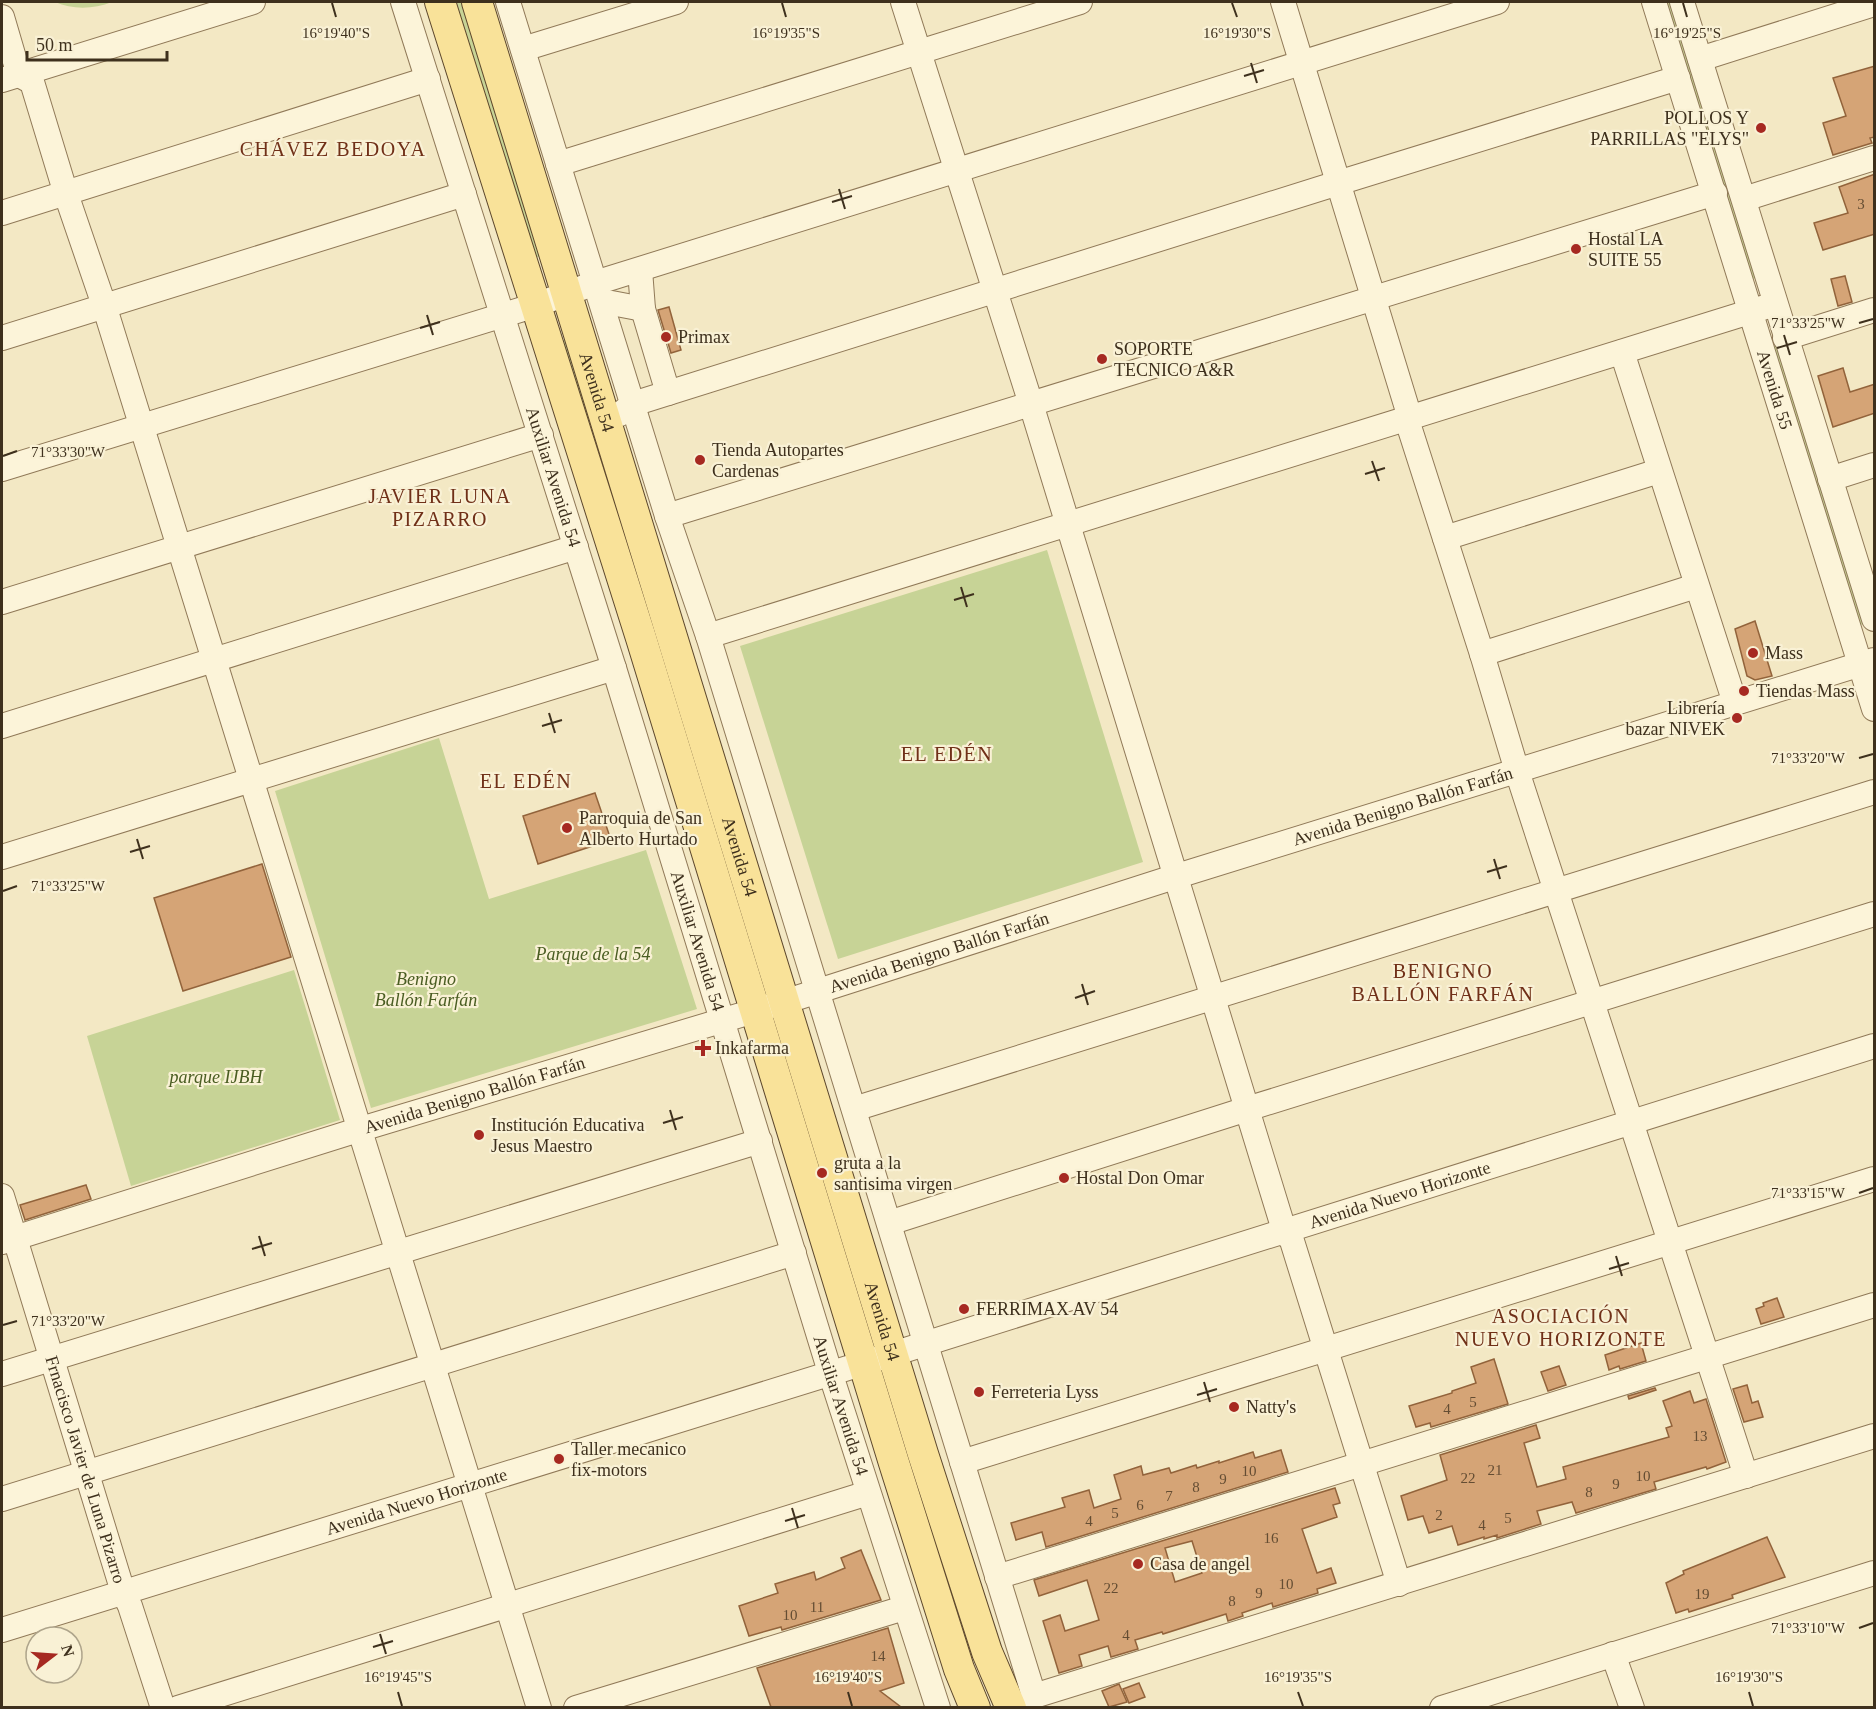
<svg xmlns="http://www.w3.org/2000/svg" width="1876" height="1709" font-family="Georgia,serif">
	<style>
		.green { fill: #c7d396 }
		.building { fill: #d5a476; stroke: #92633b; stroke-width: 1.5; fill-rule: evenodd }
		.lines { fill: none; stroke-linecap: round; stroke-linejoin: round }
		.minor-casing { stroke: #907958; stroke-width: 26 }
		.major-casing { stroke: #5d472c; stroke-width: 32 }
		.minor { stroke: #fcf4d9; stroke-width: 24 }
		.major { stroke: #f9e299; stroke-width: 30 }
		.ticks { fill: none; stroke: #3e301d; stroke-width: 2 }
		.poi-dot { fill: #a62921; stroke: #f9f1d5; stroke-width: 2 }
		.labels { text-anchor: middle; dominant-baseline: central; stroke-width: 4.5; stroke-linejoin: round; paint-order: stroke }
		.number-label { font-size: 15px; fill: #644d33 }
		.poi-label { font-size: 18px; fill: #3e301d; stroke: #f9f1d5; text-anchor: start }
		.street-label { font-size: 18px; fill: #3e301d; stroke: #f9f1d5 }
		.park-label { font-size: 18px; font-style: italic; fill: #4a5d22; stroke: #f9f1d5 }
		.neighbourhood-label { font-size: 20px; letter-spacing: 1.5px; fill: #703018; stroke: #f9f1d5 }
		.ticks-label { font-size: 15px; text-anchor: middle; fill: #3e301d; stroke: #f9f1d5; stroke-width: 4.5; stroke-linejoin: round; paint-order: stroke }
	</style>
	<rect width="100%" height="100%" fill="#f3e8c4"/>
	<g class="green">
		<path d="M55 2H112C94 9 73 10 55 2Z"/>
		<polygon points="450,2 468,2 545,255 531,259"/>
		<polygon points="1663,2 1674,2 1758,277 1750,280"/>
		<polygon points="1776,336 1867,623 1857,626 1767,339"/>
		<polygon points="571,338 595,418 582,422 557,342"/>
		<polygon points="1047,550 1143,862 838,959 740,646"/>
		<polygon points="439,738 489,899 646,850 697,1009 371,1108 275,791"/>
		<polygon points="294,970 340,1120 131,1186 87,1036"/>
	</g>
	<g class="building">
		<polygon points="1875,66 1875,137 1870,138 1872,143 1833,155 1823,123 1846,116 1833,78"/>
		<polygon points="1875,174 1875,234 1823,250 1814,223 1848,213 1839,187"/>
		<polygon points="1845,276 1852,302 1838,306 1831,279"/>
		<polygon points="669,307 681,350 671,353 658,310"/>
		<polygon points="1843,368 1850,392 1875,384 1875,413 1833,427 1818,376"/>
		<polygon points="1755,621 1772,676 1755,680 1747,676 1735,629"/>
		<polygon points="595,793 611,840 538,864 523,816"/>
		<polygon points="262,864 291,957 183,991 154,898"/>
		<polygon points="86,1185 91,1199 25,1220 20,1205"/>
		<polygon points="1777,1298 1784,1317 1761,1324 1756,1309 1764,1306 1763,1303"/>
		<polygon points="1641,1343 1646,1361 1620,1369 1619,1366 1609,1370 1605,1355"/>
		<polygon points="1494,1359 1508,1404 1431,1427 1430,1423 1416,1427 1409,1406 1452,1393 1452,1391 1476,1383 1471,1367"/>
		<polygon points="1559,1366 1566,1385 1548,1391 1541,1372"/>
		<polygon points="1747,1385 1752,1403 1758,1401 1763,1417 1744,1422 1733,1389"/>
		<polygon points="1655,1388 1656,1390 1629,1399 1628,1396"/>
		<polygon points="1690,1391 1694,1403 1706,1399 1726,1462 1707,1469 1706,1467 1654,1482 1656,1489 1576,1513 1572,1502 1537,1511 1541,1524 1497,1538 1497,1535 1484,1539 1484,1537 1458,1545 1452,1526 1429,1533 1423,1516 1408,1520 1401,1496 1447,1480 1440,1455 1536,1425 1540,1438 1524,1443 1537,1487 1566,1479 1563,1467 1669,1437 1666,1428 1672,1426 1663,1401"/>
		<polygon points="1281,1450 1288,1472 1046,1547 1042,1532 1016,1540 1011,1523 1065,1507 1062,1498 1089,1490 1094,1508 1121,1499 1114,1475 1141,1466 1143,1475 1169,1468 1171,1473 1196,1465 1197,1468 1219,1461 1219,1463 1253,1452 1255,1458"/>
		<path d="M1335 1488 1340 1503 1333 1505 1337 1517 1302 1529 1317 1573 1331 1568 1336 1583 1317 1589 1318 1593 1273 1607 1272 1603 1242 1613 1243 1616 1228 1621 1226 1614 1163 1634 1162 1632 1135 1640 1138 1649 1111 1657 1108 1646 1079 1655 1082 1666 1059 1673 1043 1621 1060 1615 1065 1631 1099 1620 1087 1580 1039 1596 1034 1580ZM1192 1541 1202 1573 1175 1582 1165 1548Z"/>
		<polygon points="1767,1537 1785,1577 1732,1595 1733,1598 1689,1612 1688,1609 1676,1613 1666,1583 1684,1574 1683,1571"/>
		<polygon points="861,1550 881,1600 782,1630 781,1627 749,1636 739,1606 778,1593 775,1584 814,1572 816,1580 845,1568 841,1558"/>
		<polygon points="888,1628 904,1683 880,1691 901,1707 771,1707 757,1668"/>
		<polygon points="1139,1683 1145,1697 1129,1703 1123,1689"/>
		<polygon points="1119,1684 1127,1702 1109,1707 1102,1691"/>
	</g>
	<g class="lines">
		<g class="minor-casing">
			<g id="minor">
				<path id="s1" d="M403 2 614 668 830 1372 938 1708"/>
				<polyline points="508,2 667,516 708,636 1034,1696"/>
				<polyline points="903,2 1031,404 1284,1230 1292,1241 1399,1584"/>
				<polyline points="1283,2 1407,408 1407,420 1482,654 1517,771 1746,1476"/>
				<path id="s2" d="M1654 2 1874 709"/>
				<polyline points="1682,2 1874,619"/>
				<polyline points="2,17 19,75 32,82 66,194 104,305 539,1708"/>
				<polyline points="523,49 676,2"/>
				<polyline points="1700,59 1874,4"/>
				<polyline points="2,80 253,2"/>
				<polyline points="558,164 1080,2"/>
				<polyline points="1744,199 1874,158"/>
				<polyline points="2,213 428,79"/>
				<polyline points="640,270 643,309 668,393"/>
				<polyline points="601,301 643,309"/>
				<polyline points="2,338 464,194"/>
				<polyline points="1785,338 1874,310"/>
				<polyline points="1622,352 1735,703"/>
				<polyline points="620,414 633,404 1338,183 1678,78"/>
				<polyline points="2,469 536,305 595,283 1497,2"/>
				<polyline points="1830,479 1874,465"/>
				<polyline points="667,516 1715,193"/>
				<polyline points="1445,538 1659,471"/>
				<polyline points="2,602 541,435"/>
				<polyline points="708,636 1775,304"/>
				<polyline points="1482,654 1696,586"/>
				<polyline points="2,726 576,547"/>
				<polyline points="2,857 614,668"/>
				<polyline points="854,1109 1874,792"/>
				<path id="s3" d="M2 1196 123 1592 130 1606 163 1708"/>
				<polyline points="889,1223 1247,1109 1874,914"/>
				<path id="s4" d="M2 1242 361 1129 784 1002 1174 877 1874 660"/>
				<polyline points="2,1374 760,1141"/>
				<polyline points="962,1462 1874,1179"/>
				<polyline points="2,1499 794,1253"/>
				<polyline points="997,1577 1874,1305"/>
				<path id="s5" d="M2 1630 864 1363 1874 1046"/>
				<polyline points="1613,1654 1632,1708"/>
				<polyline points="1024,1706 1034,1696 1874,1436"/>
				<polyline points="178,1708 868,1493"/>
				<polyline points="576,1708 904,1608"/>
				<polyline points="1442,1708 1874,1573"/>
			</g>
		</g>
		<g class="major-casing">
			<g id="major">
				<polyline points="440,2 641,638 894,1463 959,1669 975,1708"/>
				<path id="s6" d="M477 2 923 1454 987 1652 1011 1708"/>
			</g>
		</g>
		<use href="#minor" class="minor"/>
		<use href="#major" class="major"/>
	</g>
	<path class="ticks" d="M332 3 336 17M782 3 786 17M1232 3 1237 17M1683 3 1687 17M1251 63 1257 83M1244 76 1264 70M839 189 845 209M832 202 852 196M427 315 433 335M1859 323 1873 319M420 328 440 322M1784 335 1790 355M1777 348 1797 342M3 456 17 451M1372 461 1379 481M1365 474 1385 468M961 587 967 607M954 600 974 594M549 713 555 733M542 726 562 720M1859 758 1873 754M137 839 143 859M130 852 150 846M1494 859 1500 879M1487 872 1507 866M3 891 17 886M1082 984 1088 1005M1075 998 1095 991M670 1110 676 1130M663 1123 683 1117M1859 1193 1873 1188M259 1236 265 1256M252 1249 272 1243M1616 1256 1622 1276M1609 1269 1629 1263M3 1325 17 1321M1204 1382 1210 1402M1197 1395 1217 1389M792 1508 798 1528M785 1521 805 1515M1859 1628 1873 1623M380 1634 386 1654M373 1647 393 1641M398 1692 402 1706M848 1692 852 1706M1298 1692 1303 1706M1749 1692 1753 1706"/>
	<g class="poi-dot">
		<circle cx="1761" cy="128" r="6"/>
		<circle cx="1576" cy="249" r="6"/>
		<circle cx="666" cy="337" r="6"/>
		<circle cx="1102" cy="359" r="6"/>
		<circle cx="700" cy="460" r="6"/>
		<circle cx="1753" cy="653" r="6"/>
		<circle cx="1744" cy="691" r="6"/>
		<circle cx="1737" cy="718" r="6"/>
		<circle cx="567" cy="828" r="6"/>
		<path d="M700 1039h6v6h6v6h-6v6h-6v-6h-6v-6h6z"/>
		<circle cx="479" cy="1135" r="6"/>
		<circle cx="822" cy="1173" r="6"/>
		<circle cx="1064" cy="1178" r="6"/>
		<circle cx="964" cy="1309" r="6"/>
		<circle cx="979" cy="1392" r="6"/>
		<circle cx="1234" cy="1407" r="6"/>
		<circle cx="559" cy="1459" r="6"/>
		<circle cx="1138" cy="1564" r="6"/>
	</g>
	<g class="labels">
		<g class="number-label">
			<text x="1861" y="204">3</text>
			<text x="1473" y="1402">5</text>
			<text x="1447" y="1409">4</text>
			<text x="1700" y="1436">13</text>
			<text x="1495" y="1470">21</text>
			<text x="1249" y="1471">10</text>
			<text x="1643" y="1476">10</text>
			<text x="1468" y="1478">22</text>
			<text x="1223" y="1479">9</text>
			<text x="1616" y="1484">9</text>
			<text x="1196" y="1487">8</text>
			<text x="1589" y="1492">8</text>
			<text x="1169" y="1496">7</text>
			<text x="1140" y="1505">6</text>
			<text x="1115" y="1513">5</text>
			<text x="1439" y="1515">2</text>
			<text x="1508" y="1518">5</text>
			<text x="1089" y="1521">4</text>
			<text x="1482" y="1525">4</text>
			<text x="1271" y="1538">16</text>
			<text x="1286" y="1584">10</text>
			<text x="1111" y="1588">22</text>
			<text x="1259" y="1593">9</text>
			<text x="1702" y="1594">19</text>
			<text x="1232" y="1601">8</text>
			<text x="817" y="1607">11</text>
			<text x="790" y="1615">10</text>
			<text x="1126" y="1635">4</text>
			<text x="878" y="1656">14</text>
		</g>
		<g class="poi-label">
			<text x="1749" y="118" text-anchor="end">POLLOS Y<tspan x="1749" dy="21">PARRILLAS "ELYS"</tspan></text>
			<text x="1588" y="239">Hostal LA<tspan x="1588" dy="21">SUITE 55</tspan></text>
			<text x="678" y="337">Primax</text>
			<text x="1114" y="349">SOPORTE<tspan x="1114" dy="21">TECNICO A&amp;R</tspan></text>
			<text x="712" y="450">Tienda Autopartes<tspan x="712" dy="21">Cardenas</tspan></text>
			<text x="1765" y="653">Mass</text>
			<text x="1756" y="691">Tiendas Mass</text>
			<text x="1725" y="708" text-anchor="end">Librería<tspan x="1725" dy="21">bazar NIVEK</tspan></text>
			<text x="579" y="818">Parroquia de San<tspan x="579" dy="21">Alberto Hurtado</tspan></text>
			<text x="715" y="1048">Inkafarma</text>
			<text x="491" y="1125">Institución Educativa<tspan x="491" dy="21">Jesus Maestro</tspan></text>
			<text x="834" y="1163">gruta a la<tspan x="834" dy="21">santisima virgen</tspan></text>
			<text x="1076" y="1178">Hostal Don Omar</text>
			<text x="976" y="1309">FERRIMAX AV 54</text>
			<text x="991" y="1392">Ferreteria Lyss</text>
			<text x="1246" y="1407">Natty's</text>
			<text x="571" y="1449">Taller mecanico<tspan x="571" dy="21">fix-motors</tspan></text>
			<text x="1150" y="1564">Casa de angel</text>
		</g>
		<g class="street-label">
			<text stroke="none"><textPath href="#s2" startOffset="406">Avenida 55</textPath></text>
			<text stroke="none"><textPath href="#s6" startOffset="408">Avenida 54</textPath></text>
			<text stroke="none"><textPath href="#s1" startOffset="498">Auxiliar Avenida 54</textPath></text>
			<text stroke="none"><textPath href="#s4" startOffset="1467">Avenida Benigno Ballón Farfán</textPath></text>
			<text stroke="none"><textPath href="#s6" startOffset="894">Avenida 54</textPath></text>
			<text stroke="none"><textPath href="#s1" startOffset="984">Auxiliar Avenida 54</textPath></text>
			<text stroke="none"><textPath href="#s4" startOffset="981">Avenida Benigno Ballón Farfán</textPath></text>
			<text stroke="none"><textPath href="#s4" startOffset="495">Avenida Benigno Ballón Farfán</textPath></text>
			<text stroke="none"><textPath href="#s5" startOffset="1464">Avenida Nuevo Horizonte</textPath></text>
			<text stroke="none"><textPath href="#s6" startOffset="1380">Avenida 54</textPath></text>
			<text stroke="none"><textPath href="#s1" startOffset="1470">Auxiliar Avenida 54</textPath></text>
			<text stroke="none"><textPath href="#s3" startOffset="286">Frnacisco Javier de Luna Pizarro</textPath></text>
			<text stroke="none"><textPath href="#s5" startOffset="434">Avenida Nuevo Horizonte</textPath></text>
		</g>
		<g class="park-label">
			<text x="593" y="954">Parque de la 54</text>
			<text x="426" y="979">Benigno<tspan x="426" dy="21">Ballón Farfán</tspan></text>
			<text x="216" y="1077">parque IJBH</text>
		</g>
		<g class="neighbourhood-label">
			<text x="333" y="149">CHÁVEZ BEDOYA</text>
			<text x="440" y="496">JAVIER LUNA<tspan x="440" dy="23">PIZARRO</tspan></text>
			<text x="947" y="754">EL EDÉN</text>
			<text x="526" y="781">EL EDÉN</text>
			<text x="1443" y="971">BENIGNO<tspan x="1443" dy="23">BALLÓN FARFÁN</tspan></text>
			<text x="1561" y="1316">ASOCIACIÓN<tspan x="1561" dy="23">NUEVO HORIZONTE</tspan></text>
		</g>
	</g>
	<g class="ticks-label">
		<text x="336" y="38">16°19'40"S</text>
		<text x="786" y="38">16°19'35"S</text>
		<text x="1237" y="38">16°19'30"S</text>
		<text x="1687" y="38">16°19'25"S</text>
		<text x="1808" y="328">71°33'25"W</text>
		<text x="68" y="457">71°33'30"W</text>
		<text x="1808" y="763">71°33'20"W</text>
		<text x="68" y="891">71°33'25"W</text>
		<text x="1808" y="1198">71°33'15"W</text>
		<text x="68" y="1326">71°33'20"W</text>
		<text x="1808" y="1633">71°33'10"W</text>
		<text x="398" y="1682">16°19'45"S</text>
		<text x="848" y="1682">16°19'40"S</text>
		<text x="1298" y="1682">16°19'35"S</text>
		<text x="1749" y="1682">16°19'30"S</text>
	</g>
	<rect width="1876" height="1709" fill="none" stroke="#3e301d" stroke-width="6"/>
	<g transform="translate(54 1655) rotate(73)"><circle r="28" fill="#f9f1d5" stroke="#aea48b" stroke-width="1.5"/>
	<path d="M0-4.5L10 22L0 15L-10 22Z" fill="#a62921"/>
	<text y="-9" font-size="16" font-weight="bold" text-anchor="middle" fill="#3e301d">N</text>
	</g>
	<path d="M27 51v9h140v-9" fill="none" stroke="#3e301d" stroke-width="3"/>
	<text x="36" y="51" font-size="18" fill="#3e301d" stroke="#f9f1d5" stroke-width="4.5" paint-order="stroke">50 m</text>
</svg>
